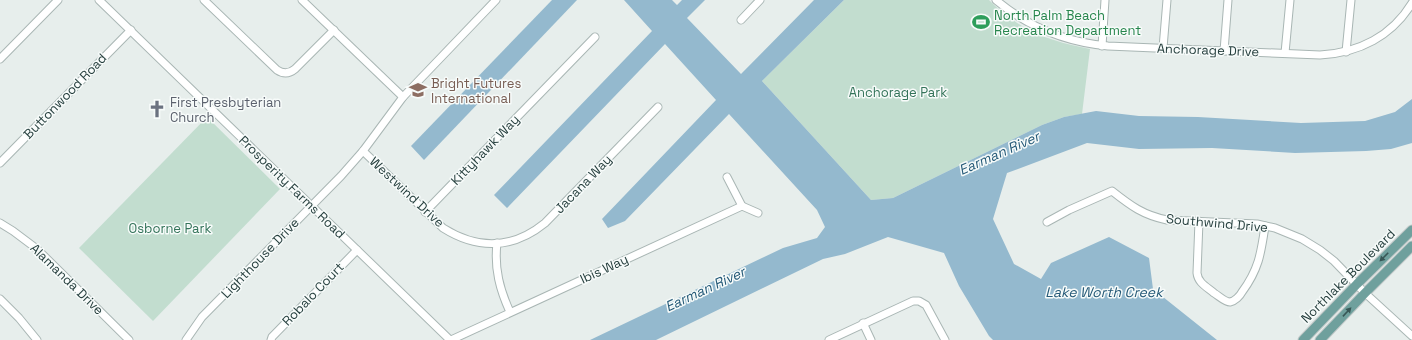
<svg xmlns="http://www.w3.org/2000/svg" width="1412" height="340" font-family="'Space Grotesk',sans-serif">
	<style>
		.green { fill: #c2ddcf }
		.water { fill: #94b9ce }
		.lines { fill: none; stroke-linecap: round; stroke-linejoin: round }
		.minor-casing { stroke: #a9b6b4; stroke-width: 9 }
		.major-casing { stroke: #c2c9c9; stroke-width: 11 }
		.minor { stroke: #fff; stroke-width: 7 }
		.major { stroke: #6fa09d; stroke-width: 9 }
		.oneway { fill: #385756 }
		.labels { text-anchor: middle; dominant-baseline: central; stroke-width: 3; stroke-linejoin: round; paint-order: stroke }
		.leisure-label { font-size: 13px; fill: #27864d; stroke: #f7fbfa; text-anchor: start }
		.street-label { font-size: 13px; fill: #263f3e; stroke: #f7fbfa }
		.education-label { font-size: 13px; fill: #785e54; stroke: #f7fbfa; text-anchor: start }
		.park-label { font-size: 13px; fill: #337359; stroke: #f7fbfa }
		.worship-label { font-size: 13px; fill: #5b616d; stroke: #f7fbfa; text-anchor: start }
		.water-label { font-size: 14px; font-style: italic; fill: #245977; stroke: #f7fbfa }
	</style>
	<rect width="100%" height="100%" fill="#e7eeec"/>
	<g class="green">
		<path d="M844 0H989C1007 18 1029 33 1054 40 1065 44 1078 46 1090 49L1082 114 1064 117 1042 125 893 198 871 200 762 81Z"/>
		<polygon points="207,117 280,189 153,321 79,248"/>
	</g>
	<g class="water">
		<polygon points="552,0 577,0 424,160 411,146"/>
		<polygon points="624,0 672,0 677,5 682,0 705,0 687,18 741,74 814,0 844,0 762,81 871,200 893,198 1042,125 1064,117 1096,111 1139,116 1198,117 1301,123 1365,121 1395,112 1412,99 1412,143 1391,149 1366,151 1295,153 1212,148 1139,149 1087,143 1007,173 993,219 1014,264 1041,279 1051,263 1109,237 1149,258 1153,289 1217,340 993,340 989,336 959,286 944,253 888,237 845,254 823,259 656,340 590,340 783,248 817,238 825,227 817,210 729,114 625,221 608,228 602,219 716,100 665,44 507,208 494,195 652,31"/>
	</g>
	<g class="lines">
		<g class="minor-casing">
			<g id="minor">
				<polyline points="99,0 450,340"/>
				<path d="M204 0 277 70C283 74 289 74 295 69L334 30"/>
				<polyline points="302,0 403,97"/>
				<path d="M996 0C1028 27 1066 42 1108 46L1320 55C1359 53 1392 36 1412 3"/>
				<polyline points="741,20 760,0"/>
				<polyline points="1102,46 1105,0"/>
				<polyline points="1163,48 1167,0"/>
				<polyline points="1224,51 1228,0"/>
				<polyline points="1346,52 1351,0"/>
				<polyline points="1285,53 1290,0"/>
				<polyline points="0,59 58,0"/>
				<path d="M363 151 443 228C478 250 513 249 545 223L658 107"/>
				<polyline points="0,163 131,30"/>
				<polyline points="727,177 742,206"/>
				<polyline points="425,212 595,37"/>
				<path d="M1199 221 1197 273C1198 283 1207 287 1214 293 1219 296 1225 302 1230 302 1235 301 1240 296 1242 292 1259 269 1261 253 1265 226"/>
				<path d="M1047 222 1069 210 1112 191C1131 206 1143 215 1167 220L1257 224 1275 228 1302 239 1320 250 1334 261 1365 293 1412 336"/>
				<polyline points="0,223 13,231 37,249 129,340"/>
				<path d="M497 243C494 269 500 290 510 312"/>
				<polyline points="0,299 19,318 37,340"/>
				<polyline points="863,323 871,340"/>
				<polyline points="186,340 202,317 341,176 363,151 403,97 496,0"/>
				<polyline points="271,340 272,337 357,250"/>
				<polyline points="451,340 742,206 758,213"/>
				<polyline points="829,340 913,301 919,301 926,305 945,340"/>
			</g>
		</g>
		<g class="major-casing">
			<g id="major">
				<polyline points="1303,340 1357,284 1412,230"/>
				<polyline points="1320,340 1365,293 1412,246"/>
			</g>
		</g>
		<use href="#minor" class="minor"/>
		<use href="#major" class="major"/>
	</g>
	<defs><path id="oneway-solid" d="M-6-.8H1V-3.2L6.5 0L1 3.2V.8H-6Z"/></defs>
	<g class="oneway">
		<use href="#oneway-solid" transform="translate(1384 257) rotate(135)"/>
		<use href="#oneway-solid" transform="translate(1347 312) rotate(-47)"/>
	</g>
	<defs>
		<g id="stadium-bare" transform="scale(1.38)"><path d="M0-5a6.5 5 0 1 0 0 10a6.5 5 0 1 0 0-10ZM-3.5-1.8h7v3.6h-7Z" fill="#2e9e5b" stroke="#f7fbfa" stroke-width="2.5" paint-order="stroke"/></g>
		<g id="school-bare" transform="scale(1.38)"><path d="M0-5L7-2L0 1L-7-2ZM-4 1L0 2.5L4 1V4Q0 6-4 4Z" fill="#8d6e63" stroke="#f7fbfa" stroke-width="2.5" paint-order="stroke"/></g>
		<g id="church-bare" transform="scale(1.38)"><path d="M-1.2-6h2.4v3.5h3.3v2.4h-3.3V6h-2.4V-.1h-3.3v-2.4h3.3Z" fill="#6b7280" stroke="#f7fbfa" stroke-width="2.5" paint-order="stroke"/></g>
	</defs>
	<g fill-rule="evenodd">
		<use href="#stadium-bare" x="981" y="22"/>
		<use href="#school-bare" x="418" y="90"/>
		<use href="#church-bare" x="157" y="109"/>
	</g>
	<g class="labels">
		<g class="leisure-label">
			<text x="994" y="15">North Palm Beach<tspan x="994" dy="15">Recreation Department</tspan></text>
		</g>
		<g class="street-label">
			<text transform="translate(1208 50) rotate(2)">Anchorage Drive</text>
			<text transform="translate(65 96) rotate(-46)">Buttonwood Road</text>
			<text transform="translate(485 150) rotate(-46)">Kittyhawk Way</text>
			<text transform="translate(583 184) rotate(-46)">Jacana Way</text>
			<text transform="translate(292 187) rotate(44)">Prosperity Farms Road</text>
			<text transform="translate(407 192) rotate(43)">Westwind Drive</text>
			<text transform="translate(1217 223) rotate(5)">Southwind Drive</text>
			<text transform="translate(260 258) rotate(-46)">Lighthouse Drive</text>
			<text transform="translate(604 269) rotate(-25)">Ibis Way</text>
			<text transform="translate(1348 276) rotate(-45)">Northlake Boulevard</text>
			<text transform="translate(67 279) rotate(44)">Alamanda Drive</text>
			<text transform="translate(313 294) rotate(-46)">Robalo Court</text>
		</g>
		<g class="education-label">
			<text x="431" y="83">Bright Futures<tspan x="431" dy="15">International</tspan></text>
		</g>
		<g class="park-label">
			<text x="898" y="92">Anchorage Park</text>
			<text x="170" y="228">Osborne Park</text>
		</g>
		<g class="worship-label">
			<text x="170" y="102">First Presbyterian<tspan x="170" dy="15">Church</tspan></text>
		</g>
		<g class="water-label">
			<text transform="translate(999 153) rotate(-24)">Earman River</text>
			<text transform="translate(705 289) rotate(-25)">Earman River</text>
			<text x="1104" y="292">Lake Worth Creek</text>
		</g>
	</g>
</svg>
